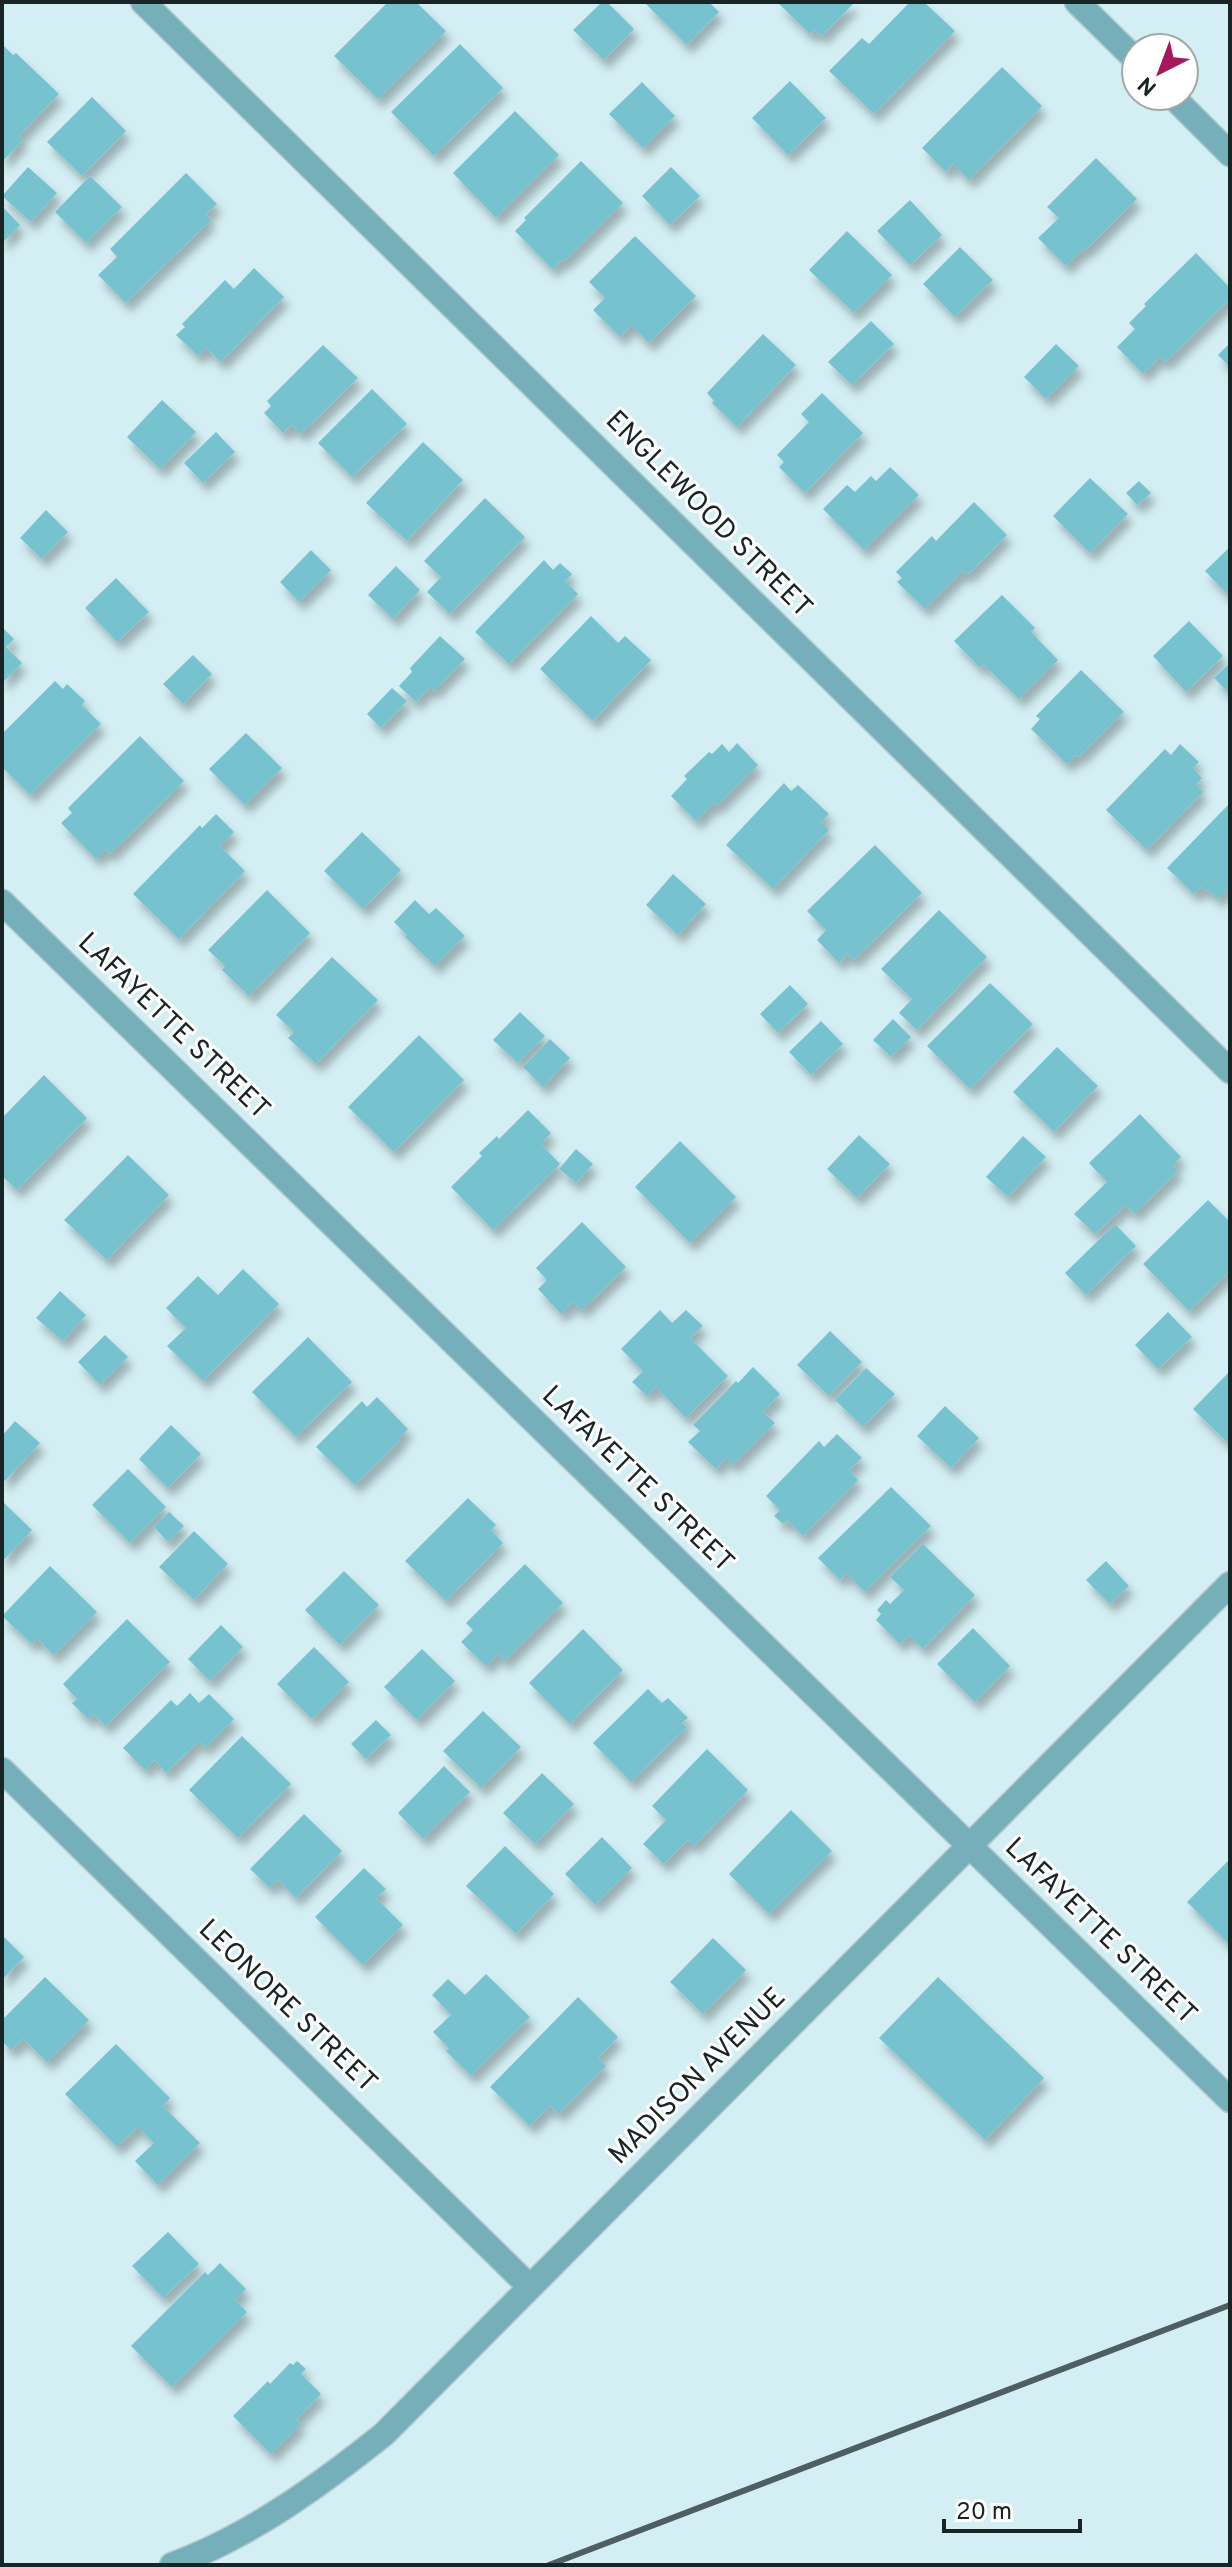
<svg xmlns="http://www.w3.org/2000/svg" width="1232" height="2567" font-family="Overpass,sans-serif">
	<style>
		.building { fill: #76c3cf; filter: url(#shadow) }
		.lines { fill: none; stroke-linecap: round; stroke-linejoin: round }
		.street-casing { stroke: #b2cace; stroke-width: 27 }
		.street { stroke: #75afb9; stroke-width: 24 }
		.rail { stroke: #4f5e60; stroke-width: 6 }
		.labels { text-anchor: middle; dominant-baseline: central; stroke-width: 6; stroke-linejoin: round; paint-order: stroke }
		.street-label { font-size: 28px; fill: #192425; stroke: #fff }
	</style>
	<defs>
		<filter id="shadow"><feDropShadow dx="5" dy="9" stdDeviation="4" flood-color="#0004"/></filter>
	</defs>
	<rect width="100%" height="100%" fill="#d3eff3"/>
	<g class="building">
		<polygon points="388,2 416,2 446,31 378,99 334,56"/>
		<polygon points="602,2 607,2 634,29 604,60 573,30"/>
		<polygon points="644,2 709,2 719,12 687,45"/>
		<polygon points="777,2 855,2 822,36 815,30 810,34"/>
		<polygon points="910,2 924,2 955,31 874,114 829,71 862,38 869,44"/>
		<polygon points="2,44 13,55 16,53 59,94 19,136 23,140 2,162"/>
		<polygon points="460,44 503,88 434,156 391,112"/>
		<polygon points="1002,67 1042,106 969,180 953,164 946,172 922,148"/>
		<polygon points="790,81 826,118 788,155 752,118"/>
		<polygon points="642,82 675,116 643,148 609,114"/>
		<polygon points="92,97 126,131 82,176 47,142"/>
		<polygon points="515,111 559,155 496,218 453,173"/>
		<polygon points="1096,158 1137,199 1086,250 1084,248 1066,266 1038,238 1059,218 1047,207"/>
		<polygon points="581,161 623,203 565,261 563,259 552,269 515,231 526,220 524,218"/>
		<polygon points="28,167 57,193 31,222 2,196"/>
		<polygon points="671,167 700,196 670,225 642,196"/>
		<polygon points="186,173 217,204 206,214 211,220 126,303 98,275 117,257 110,249"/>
		<polygon points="90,176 122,207 86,243 55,212"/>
		<polygon points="910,200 942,235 910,265 877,231"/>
		<polygon points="2,206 20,225 2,243"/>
		<polygon points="847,231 892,275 854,313 809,270"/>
		<polygon points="635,236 696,296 649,343 631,325 620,337 593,310 605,298 589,282"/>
		<polygon points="960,247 993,280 955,317 923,284"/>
		<polygon points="1196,253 1230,288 1230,299 1166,362 1160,357 1143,374 1117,347 1135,329 1129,323 1146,306 1144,304"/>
		<polygon points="254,268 284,297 221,362 206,348 198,356 176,335 185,327 182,324 225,280 234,289"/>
		<polygon points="871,321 894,344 852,385 828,362"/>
		<polygon points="763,334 796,365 737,427 712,403 714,401 707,393"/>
		<polygon points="1230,343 1230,367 1218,355"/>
		<polygon points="1056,344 1079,366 1046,399 1024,377"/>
		<polygon points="323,345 358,378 301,434 292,425 283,433 264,413 271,406 267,401"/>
		<polygon points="372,389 407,424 352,477 318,443"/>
		<polygon points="822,393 863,433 805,493 779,467 784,462 777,455 809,422 801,414"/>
		<polygon points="162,400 196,432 160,469 127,437"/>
		<polygon points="216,432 235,452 203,483 184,463"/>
		<polygon points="423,442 463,480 407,541 366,503"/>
		<polygon points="890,467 919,495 864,550 823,509 847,485 855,492 871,476 876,481"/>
		<polygon points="1090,478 1128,514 1090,553 1053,516"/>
		<polygon points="1139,481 1151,493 1137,505 1126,493"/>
		<polygon points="485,498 525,537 450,614 427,592 441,577 424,561"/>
		<polygon points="974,502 1007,535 968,575 963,571 925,609 897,582 902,578 896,572 932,536 936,541"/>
		<polygon points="46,510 68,532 42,559 20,538"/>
		<polygon points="1230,547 1230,597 1205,571"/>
		<polygon points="311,550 331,570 299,602 280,582"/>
		<polygon points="544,560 553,570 560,563 572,574 565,581 578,594 509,664 475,632"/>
		<polygon points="396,566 420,590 393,619 368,595"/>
		<polygon points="116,578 149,612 117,642 85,608"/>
		<polygon points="1002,595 1035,628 1031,632 1058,660 1019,699 983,664 980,668 954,641"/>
		<polygon points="591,616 618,643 625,636 651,660 593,721 540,669"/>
		<polygon points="1189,621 1223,656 1186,692 1153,656"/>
		<polygon points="2,627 14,639 6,647 22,663 2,683"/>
		<polygon points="440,636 465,659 434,691 430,687 416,702 399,686 412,672 410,668"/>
		<polygon points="193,655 212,674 183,704 163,684"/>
		<polygon points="1230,663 1230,694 1214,678"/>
		<polygon points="1081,670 1124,712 1079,757 1076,755 1067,764 1031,729 1040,719 1036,716"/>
		<polygon points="55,681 63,689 67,684 85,701 82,705 101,724 30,795 2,767 2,734"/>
		<polygon points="392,688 407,701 381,728 367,714"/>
		<polygon points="246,733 282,768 245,805 209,769"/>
		<polygon points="140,736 184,781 110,854 106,849 96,859 61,823 72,813 68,808"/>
		<polygon points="737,743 758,765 717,806 714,803 696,821 671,796 687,779 684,776 709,752 712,754 722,744 729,752"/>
		<polygon points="1180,744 1199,762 1193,768 1202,778 1196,785 1203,792 1147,850 1106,810 1165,749 1171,755"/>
		<polygon points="784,783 791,791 798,785 829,814 821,822 829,830 773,889 726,845"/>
		<polygon points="1228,805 1230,808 1230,887 1218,899 1208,889 1206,892 1201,887 1194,894 1167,868"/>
		<polygon points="216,814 234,832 220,846 245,871 179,939 133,894 200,825 202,828"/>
		<polygon points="362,832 401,870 363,909 324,871"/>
		<polygon points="875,845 922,893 854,960 847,954 839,963 817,940 826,930 807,911"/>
		<polygon points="673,874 706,904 678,935 646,905"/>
		<polygon points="267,890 310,933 249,996 222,970 225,966 208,950"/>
		<polygon points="415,900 429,914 436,908 465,936 435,966 405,937 407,935 394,922"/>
		<polygon points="939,910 987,957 917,1030 899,1013 912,999 881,969"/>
		<polygon points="332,957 378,1000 316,1064 288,1038 294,1032 276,1015"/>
		<polygon points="990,983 1033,1024 970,1089 927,1046"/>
		<polygon points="790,985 808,1004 778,1033 760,1014"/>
		<polygon points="520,1012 545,1036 518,1063 493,1040"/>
		<polygon points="893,1019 911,1037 891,1057 873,1040"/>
		<polygon points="821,1021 843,1044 811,1075 789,1052"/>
		<polygon points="419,1035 464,1080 394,1152 348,1107"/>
		<polygon points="550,1039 570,1058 543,1087 523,1067"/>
		<polygon points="1057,1047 1098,1086 1054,1132 1013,1092"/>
		<polygon points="44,1075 87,1118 17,1190 2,1176 2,1118"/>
		<polygon points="528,1110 551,1133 541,1144 560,1164 493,1230 451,1187 482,1156 479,1153 497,1136 499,1139"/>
		<polygon points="1140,1114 1181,1157 1173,1165 1178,1171 1134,1214 1126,1205 1095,1234 1074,1214 1107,1182 1089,1163"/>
		<polygon points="859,1135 890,1164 857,1198 827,1169"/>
		<polygon points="1023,1136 1046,1157 1008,1197 986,1177"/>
		<polygon points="680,1141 736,1197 690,1243 635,1187"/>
		<polygon points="576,1149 593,1164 576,1183 559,1169"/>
		<polygon points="128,1155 169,1195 107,1260 64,1220"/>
		<polygon points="1208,1200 1230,1222 1230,1271 1189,1311 1143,1264"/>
		<polygon points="582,1222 626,1267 582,1310 573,1302 561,1314 538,1289 547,1280 536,1268"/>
		<polygon points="1115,1224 1136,1246 1086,1295 1065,1273"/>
		<polygon points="243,1269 279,1304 203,1381 167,1346 186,1328 166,1308 198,1276 218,1295"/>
		<polygon points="60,1291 86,1315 63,1341 36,1318"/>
		<polygon points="660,1310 672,1323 686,1310 703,1326 690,1338 728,1376 686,1418 656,1387 647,1396 632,1382 643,1371 621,1349"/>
		<polygon points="1168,1312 1192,1337 1158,1369 1135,1345"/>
		<polygon points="830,1331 862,1362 829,1396 797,1365"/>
		<polygon points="105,1335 128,1357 100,1385 78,1362"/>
		<polygon points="308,1337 352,1382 296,1437 252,1392"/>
		<polygon points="753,1367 780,1394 763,1412 775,1423 733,1465 726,1458 716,1469 688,1442 700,1431 693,1425 736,1381 738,1383"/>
		<polygon points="866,1368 895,1394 863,1427 835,1400"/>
		<polygon points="1228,1373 1230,1375 1230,1445 1193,1409"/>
		<polygon points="377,1397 408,1429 399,1438 401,1440 355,1485 316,1447 362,1401 367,1407"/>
		<polygon points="945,1406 979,1438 951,1468 917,1436"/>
		<polygon points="15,1421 40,1443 5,1481 2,1478 2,1436"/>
		<polygon points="171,1425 201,1454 168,1488 139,1459"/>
		<polygon points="837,1434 862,1458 849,1470 858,1480 803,1536 787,1520 783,1524 774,1516 780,1510 766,1496 819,1441 824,1447"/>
		<polygon points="128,1469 166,1507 130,1543 92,1505"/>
		<polygon points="891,1487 931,1526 865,1592 846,1573 840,1580 818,1558"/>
		<polygon points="468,1498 496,1525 491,1530 503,1543 446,1601 405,1561"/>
		<polygon points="2,1501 32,1530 2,1562"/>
		<polygon points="169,1512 184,1526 168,1542 154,1527"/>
		<polygon points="194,1531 228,1564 194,1600 159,1567"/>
		<polygon points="923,1544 975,1595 923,1649 909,1635 900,1644 876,1620 881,1614 877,1610 886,1600 890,1604 904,1590 890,1577"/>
		<polygon points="1106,1561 1129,1586 1110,1604 1086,1580"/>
		<polygon points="525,1564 563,1603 505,1661 498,1654 486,1666 461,1642 473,1630 466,1623"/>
		<polygon points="50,1566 97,1612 54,1655 37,1639 32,1644 2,1616"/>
		<polygon points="344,1571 379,1605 340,1645 305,1610"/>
		<polygon points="127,1619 170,1662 106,1726 93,1714 88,1719 72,1703 77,1699 63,1684"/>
		<polygon points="221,1625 243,1647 210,1681 188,1659"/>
		<polygon points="973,1628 1010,1666 975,1702 937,1664"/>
		<polygon points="583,1629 623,1670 570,1724 529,1683"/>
		<polygon points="314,1647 349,1682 312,1719 277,1684"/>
		<polygon points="422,1649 455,1681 417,1720 384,1687"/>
		<polygon points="648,1689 662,1703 668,1698 688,1718 682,1723 687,1727 631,1782 593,1743"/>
		<polygon points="190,1693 199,1703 209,1694 234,1719 205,1748 199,1741 166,1773 155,1760 145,1770 123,1748 171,1700 177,1706"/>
		<polygon points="483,1711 521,1747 481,1788 443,1751"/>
		<polygon points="376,1720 391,1735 366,1759 351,1744"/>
		<polygon points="242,1736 291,1784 238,1838 189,1790"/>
		<polygon points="707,1749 748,1790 694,1846 688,1840 664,1864 643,1844 666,1820 652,1806"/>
		<polygon points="444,1766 470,1792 423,1839 398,1813"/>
		<polygon points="542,1773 574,1804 535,1844 503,1813"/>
		<polygon points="791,1810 832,1851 769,1914 729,1874"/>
		<polygon points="304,1814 342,1851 296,1898 278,1880 270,1888 250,1869"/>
		<polygon points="602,1837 632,1868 595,1905 565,1874"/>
		<polygon points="505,1846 554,1894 516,1934 466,1886"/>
		<polygon points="1230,1859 1230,1945 1187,1902"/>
		<polygon points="364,1868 386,1889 376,1898 403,1925 363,1965 315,1917"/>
		<polygon points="2,1935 24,1957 2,1980"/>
		<polygon points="713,1938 746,1970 703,2014 670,1982"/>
		<polygon points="486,1974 530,2017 471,2076 446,2051 449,2048 433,2032 451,2015 432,1995 448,1979 465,1995"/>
		<polygon points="45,1977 89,2020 47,2062 23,2039 11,2050 2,2041 2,2020"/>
		<polygon points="938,1977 1044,2078 985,2140 879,2038"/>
		<polygon points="578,1997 618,2037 598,2058 606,2066 559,2114 550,2106 530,2126 490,2087"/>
		<polygon points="116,2044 170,2098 163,2106 200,2143 158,2185 135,2161 154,2143 138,2127 117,2147 65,2094"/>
		<polygon points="168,2232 199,2264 163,2298 132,2266"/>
		<polygon points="220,2263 246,2289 235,2300 247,2312 172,2387 131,2346 205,2272 208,2275"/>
		<polygon points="297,2361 306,2369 301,2374 321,2394 296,2420 301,2424 271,2454 233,2416 268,2381 270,2384 290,2363 293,2365"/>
	</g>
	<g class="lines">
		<g class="street-casing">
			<g id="street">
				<polyline points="143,2 1230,1071"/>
				<polyline points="1077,2 1136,60"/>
				<polyline points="1172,96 1230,154"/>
				<polyline points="2,902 1230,2100"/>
				<polyline points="2,1770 530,2287"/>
				<path d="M172 2565C250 2536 319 2486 384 2434L1230 1584"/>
			</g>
		</g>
		<use href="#street" class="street"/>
		<polyline class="rail" points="549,2565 1230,2305"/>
	</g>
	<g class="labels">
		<g class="street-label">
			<text transform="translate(708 515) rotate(45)">ENGLEWOOD STREET</text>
			<text transform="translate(173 1027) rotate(44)">LAFAYETTE STREET</text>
			<text transform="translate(637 1480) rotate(44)">LAFAYETTE STREET</text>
			<text transform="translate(1100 1932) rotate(44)">LAFAYETTE STREET</text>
			<text transform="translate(287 2007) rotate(44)">LEONORE STREET</text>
			<text transform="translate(698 2077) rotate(-45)">MADISON AVENUE</text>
		</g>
	</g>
	<rect width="1232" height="2567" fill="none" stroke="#192425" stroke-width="8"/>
	<g transform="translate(1160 72) rotate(222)"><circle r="38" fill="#ffffff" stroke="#a3a7a8" stroke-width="2"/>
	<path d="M0-6L14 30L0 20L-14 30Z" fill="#a5185c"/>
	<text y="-12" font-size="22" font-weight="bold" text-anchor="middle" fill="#192425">N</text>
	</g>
	<path d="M944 2519v12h136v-12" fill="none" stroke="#192425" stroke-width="4"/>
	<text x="956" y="2519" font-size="24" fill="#192425" stroke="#ffffff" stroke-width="6" paint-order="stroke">20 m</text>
</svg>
